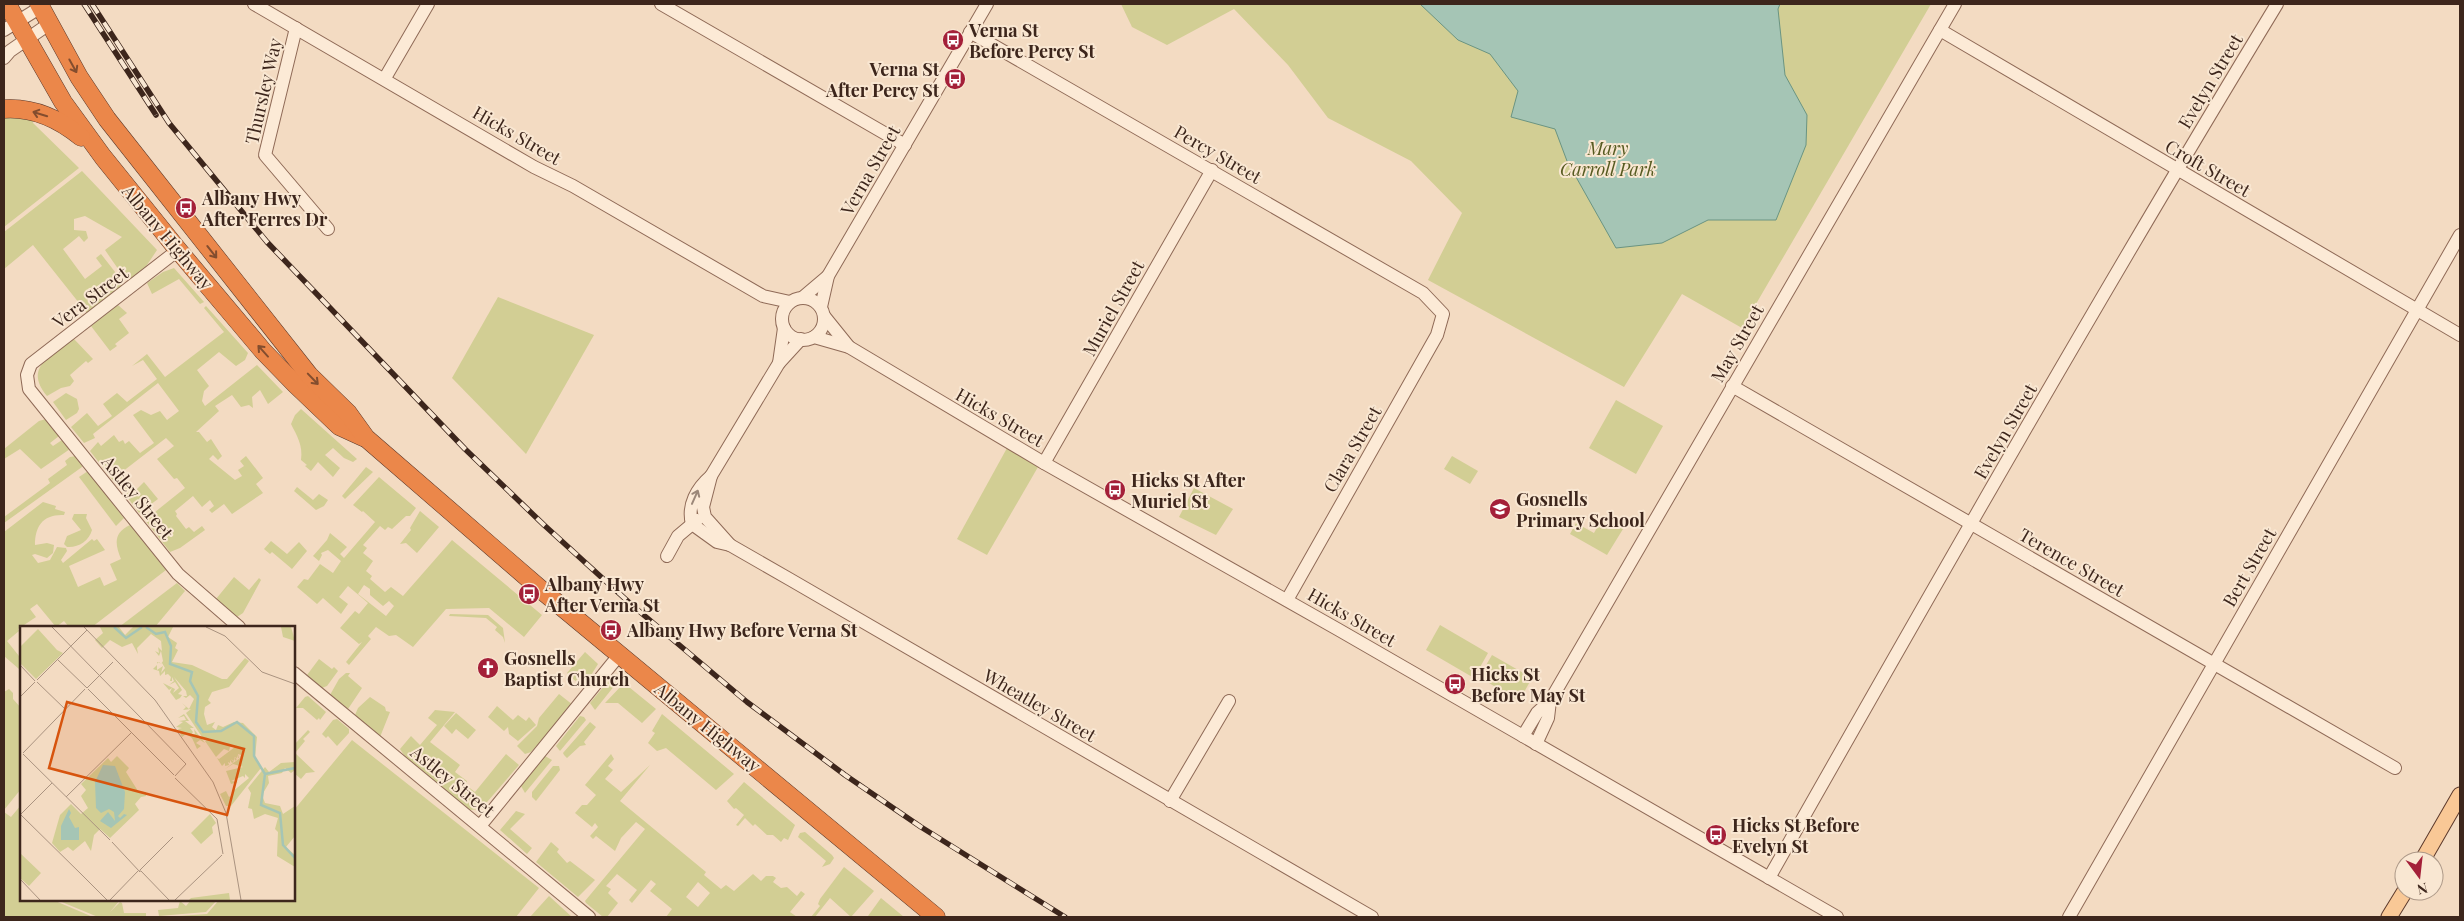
<svg xmlns="http://www.w3.org/2000/svg" width="2464" height="921" font-family="'Playfair Display',serif">
	<style>
		.green { fill: #d2ce94; fill-rule: evenodd }
		.water { fill: #a5c5b5; stroke: #6a9482 }
		.lines { fill: none; stroke-linecap: round; stroke-linejoin: round }
		.minor-casing { stroke: #8f6a57; stroke-width: 14 }
		.major-casing { stroke: #5c392b; stroke-width: 17 }
		.highway-casing { stroke: #5c392b; stroke-width: 19 }
		.minor { stroke: #fcead6; stroke-width: 12 }
		.major { stroke: #f9c896; stroke-width: 15 }
		.highway { stroke: #eb874a; stroke-width: 18 }
		.rail-casing { stroke: #3d261c; stroke-width: 5.5 }
		.rail { stroke: #f9e7d2; stroke-width: 4; stroke-dasharray: 11; stroke-linecap: butt }
		.oneway { stroke: #834d2e }
		.oneway2 { stroke: #9c8879 }
		.labels { text-anchor: middle; dominant-baseline: central; stroke-width: 4; stroke-linejoin: round; paint-order: stroke }
		.poi-label { font-size: 18px; font-weight: bold; fill: #3d261c; stroke: #f9e7d2; text-anchor: start }
		.street-label { font-size: 18px; fill: #3d261c; stroke: #f9e7d2 }
		.park-label { font-size: 18px; font-style: italic; fill: #575b21; stroke: #f9e7d2 }
		.inset-river { fill: none; stroke: #a5c5b5; stroke-width: 2.5 }
		.inset-road { fill: none; stroke: #aa9380; stroke-width: 1 }
		.view { fill: #d7540e; fill-opacity: 0.15; stroke: #d7540e; stroke-width: 2.5 }
		.inset-edge { fill: none; stroke: #3d261c; stroke-width: 2.5 }
	</style>
	<rect width="100%" height="100%" fill="#f3dbc2"/>
	<g class="green">
		<polygon points="1121,4 1931,4 1742,328 1682,294 1624,387 1428,280 1462,213 1411,161 1328,118 1288,65 1234,9 1167,45 1132,27"/>
		<polygon points="4,114 32,118 33,123 79,168 4,227"/>
		<polygon points="82,171 157,250 145,268 130,279 123,276 105,250 122,237 85,216 74,219 74,230 86,231 88,238 84,242 79,236 63,249 85,279 102,266 96,258 101,254 119,277 122,286 87,313 33,245 4,269 4,232"/>
		<polygon points="174,268 204,302 200,304 179,279 152,294 147,283 163,272"/>
		<polygon points="498,297 594,335 526,454 452,378"/>
		<polygon points="118,305 127,313 119,319 129,333 115,344 117,346 110,351 91,326"/>
		<polygon points="206,306 248,353 245,360 236,366 219,352 197,370 209,386 204,391 202,401 205,406 257,365 283,392 268,404 260,390 252,397 253,408 249,405 241,407 232,395 215,406 219,411 196,432 199,432 207,442 211,439 222,456 218,460 213,455 209,459 235,480 242,476 238,470 244,466 240,461 246,456 263,478 256,484 263,493 232,514 224,504 212,513 209,510 214,506 210,500 202,507 193,496 175,511 177,514 176,516 186,529 189,527 194,532 202,526 205,530 180,548 170,552 145,520 185,488 177,478 174,479 157,459 174,446 166,438 122,472 125,478 115,483 90,451 98,442 101,446 114,435 119,442 123,440 125,444 129,441 140,453 154,443 133,415 141,410 151,415 160,411 167,420 179,411 158,383 93,434 95,438 84,443 71,427 87,413 98,426 112,416 103,404 117,393 127,402 157,379 143,360 132,366 147,354 165,377 224,332 204,308"/>
		<path d="M74 339 93 359 88 363 86 361 70 375 74 381 70 386 61 388 47 396C23 366 52 356 74 339Z"/>
		<polygon points="66,393 77,399 79,409 77,413 66,420 53,402"/>
		<polygon points="1616,400 1663,426 1636,474 1589,448"/>
		<path d="M301 409 357 459 353 462 344 458 333 448 325 455 340 468 333 477 318 462 311 471 305 466 307 465 301 460C303 445 297 436 291 424L295 415Z"/>
		<polygon points="46,419 59,436 50,443 53,446 62,440 70,449 41,469 20,449 4,459 4,449 39,421"/>
		<polygon points="1007,448 1038,467 987,555 957,539"/>
		<polygon points="76,456 83,465 82,467 4,523 4,517 50,483 48,479 67,465 65,461 70,457"/>
		<polygon points="1452,456 1478,471 1470,484 1444,469"/>
		<polygon points="366,467 373,472 345,499 342,496"/>
		<polygon points="88,471 124,518 116,526 79,477"/>
		<path d="M379 477 416 508 410 516H406L392 529 388 527 385 530 380 526 363 545 367 548 363 553 373 561 366 571 372 576 370 579 385 592 391 587 403 596 452 540 542 615 524 637 489 608 446 609 413 647 396 635 389 636 376 627 368 636 371 639 349 665 346 662 362 642 359 644 340 628 355 611 359 614 368 603 348 586 339 597 348 604 341 614 323 598 317 604 297 587 304 579 308 580 320 564 333 573 341 561 328 550 321 553 322 555 319 561 313 556 327 540 330 533 347 547 340 554 344 558 375 522 363 511 362 512 353 505ZM364 585 370 589V595L383 606 389 601 394 606 386 616 358 594Z"/>
		<polygon points="130,482 136,490 144,482 158,499 139,513 122,490"/>
		<polygon points="297,487 313,500 319,494 328,500 324,506 316,510 294,491"/>
		<polygon points="1194,488 1233,509 1216,535 1179,517"/>
		<path d="M43 502 56 506 55 509 65 512 64 515C43 514 35 526 35 545L47 543 54 545 53 553 47 558 35 554 32 555 38 563 50 560 57 547 66 548 67 551 61 560 63 563 92 539 94 541 97 539 105 550 69 566 78 587 100 577 104 586 117 580 110 564 121 559C115 544 113 533 130 525L166 570 92 627H69L64 621 56 627 37 604 30 609 36 617 18 629 19 631 7 641 19 656 21 654V668L19 669 4 656V532Z"/>
		<polygon points="420,511 439,527 417,553 406,543 400,544 411,530 410,528"/>
		<path d="M74 514H87L86 518 92 530C89 541 78 548 67 547L64 544 67 536 81 530 72 519Z"/>
		<polygon points="1603,517 1623,529 1607,555 1570,534 1576,523 1594,533"/>
		<polygon points="271,541 287,554 299,542 307,551 292,569 272,552 270,554 264,549"/>
		<polygon points="234,577 249,590 259,578 261,580 243,613 237,617 216,599"/>
		<polygon points="177,583 185,591 155,627 119,627"/>
		<polygon points="450,614 488,615 503,628 505,643 503,637 495,630 497,627 486,618 449,616"/>
		<polygon points="1440,625 1488,653 1474,678 1426,650"/>
		<polygon points="585,652 598,664 583,688 567,673"/>
		<polygon points="1492,655 1532,678 1519,701 1479,677"/>
		<polygon points="319,659 332,669 334,667 338,671 327,686 322,688 307,675"/>
		<polygon points="346,673 350,673 348,676 362,688 348,709 330,695 339,679"/>
		<polygon points="616,677 619,680 595,710 590,703 610,679"/>
		<polygon points="624,683 656,709 642,723 618,703 605,703"/>
		<polygon points="9,689 13,693 13,699 21,708 21,789 4,810 4,692"/>
		<polygon points="559,694 573,705 531,752 525,754 517,746 537,726 539,718"/>
		<polygon points="308,696 326,712 320,720 319,718 317,720 303,708 296,708 305,697"/>
		<polygon points="370,697 385,707 386,711 390,712 380,737 355,715 358,708"/>
		<polygon points="497,706 513,720 518,715 526,721 529,717 536,725 518,741 509,734 508,727 504,731 488,717"/>
		<polygon points="435,710 455,712 430,742 460,765 455,772 467,781 466,785 475,792 506,754 519,765 481,809 469,810 465,807 406,758 400,749 411,736 420,745 437,725 428,718"/>
		<polygon points="456,713 476,730 468,739 456,729 452,734 444,726"/>
		<polygon points="662,714 734,774 716,790 666,748 657,751 648,743 655,733 652,731"/>
		<polygon points="580,716 584,717 586,720 560,751 556,746"/>
		<polygon points="337,719 349,729 349,733 337,746 328,736 326,738 322,734 333,720"/>
		<polygon points="590,722 596,727 584,742 586,745 580,746 567,758 564,755 563,753"/>
		<polygon points="308,730 310,732 303,739 305,741 295,753 315,772 306,773 301,779 294,773 294,745"/>
		<polygon points="352,740 539,888 516,917 165,917 207,914 219,900 294,900 294,810"/>
		<path d="M611 754 614 759 608 766 613 770 605 779 621 792 650 765 620 801 706 872 704 875 721 889 726 885 734 891 753 874 761 881 766 876H773L776 878 773 882 781 888 787 887 797 896 801 891 805 894 790 912 797 917 683 916 666 917 672 909 650 891 656 884 651 880 632 903 629 900 637 890 617 874 606 886 611 889 608 893 618 903 607 917H603L586 903 585 901 645 829 636 822 621 838 615 851 596 836 593 839 590 836 598 827 595 823 592 827 575 813 582 805H587L596 795 585 785ZM698 882 710 893 698 907 686 897Z"/>
		<polygon points="545,756 552,760 525,793 521,786"/>
		<polygon points="553,766 559,766 560,770 536,801 532,797 532,792"/>
		<polygon points="744,782 795,825 788,840 784,838 781,842 773,835 767,835 755,824 753,826 745,818 738,826 736,825 744,815 736,808 734,809 727,801"/>
		<polygon points="21,805 21,900 53,900 93,917 4,917 4,812 11,817"/>
		<polygon points="516,811 525,814 510,829 532,848 527,854 500,830"/>
		<polygon points="805,832 832,855 834,858 830,864 822,867 826,861 798,837 800,833"/>
		<polygon points="551,842 559,849 557,852 567,863 570,861 595,880 578,897 536,862"/>
		<polygon points="844,867 874,891 851,917 830,898 815,917 811,917 820,906 818,904 820,899"/>
		<polygon points="549,896 572,917 530,917"/>
		<polygon points="881,898 904,917 868,916"/>
		<polygon points="57,900 120,900 110,912 120,902 122,903 124,913 146,913 146,917 98,917"/>
		<polygon points="191,900 217,900 206,912 159,916 158,910 178,908 180,901 186,906"/>
	</g>
	<polygon class="water" points="1420,4 1780,4 1778,9 1785,75 1807,115 1806,145 1776,220 1708,220 1662,243 1616,248 1567,161 1555,129 1511,117 1518,91 1490,54 1458,40"/>
	<g class="lines">
		<g class="minor-casing">
			<g id="minor">
				<polyline points="254,4 534,167 573,186 763,296 790,302"/>
				<polyline points="661,4 905,145"/>
				<polyline points="296,28 265,155 328,229"/>
				<polyline points="4,30 41,7"/>
				<polyline points="1940,30 2460,335"/>
				<polyline points="970,32 1423,293 1443,314 1437,335 1287,600"/>
				<polyline points="4,58 10,51 49,24"/>
				<polyline points="385,78 428,4"/>
				<polyline points="178,250 31,364 27,375 29,389 178,574 239,627"/>
				<polyline points="802,298 828,276"/>
				<circle cx="803" cy="319" r="21"/>
				<polyline points="821,307 828,276 987,4"/>
				<polyline points="824,316 849,347"/>
				<polyline points="814,337 849,347 1044,463 1339,630 1837,917"/>
				<polyline points="779,363 784,328"/>
				<polyline points="1732,386 2395,768"/>
				<polyline points="1044,463 1212,170"/>
				<polyline points="711,476 703,507 705,517 730,545"/>
				<polyline points="692,524 717,542 730,545 791,580 1372,917"/>
				<path d="M692 524C687 505 697 488 711 476L779 363 801 339"/>
				<polyline points="667,556 678,536 697,520"/>
				<polyline points="294,673 589,917"/>
				<polyline points="1523,736 1537,713 1550,701 1955,4"/>
				<polyline points="1536,744 1548,718 1550,701"/>
				<polyline points="1170,801 1229,701"/>
				<polyline points="480,826 620,654"/>
				<path d="M1769 878C1935 585 2102 292 2277 4"/>
				<polyline points="2069,917 2460,235"/>
			</g>
		</g>
		<g class="major-casing">
			<g id="major">
				<polyline points="2422,861 2460,795"/>
				<polyline points="2389,917 2405,891"/>
			</g>
		</g>
		<g class="highway-casing">
			<g id="highway">
				<polyline points="7,4 63,102 103,157 178,250 263,351 295,384 339,426 363,437"/>
				<polyline points="39,4 79,77 107,119 309,375 348,413 366,438 545,593 936,917"/>
				<path d="M4 109C33 107 59 119 81 137"/>
			</g>
		</g>
		<use href="#minor" class="minor"/>
		<use href="#major" class="major"/>
		<use href="#highway" class="highway"/>
		<g class="rail-casing">
			<g id="rail">
				<polyline points="84,4 156,115"/>
				<polyline points="92,4 169,123 267,242 465,449 544,525 633,606 747,702 845,775 921,827 1065,917"/>
			</g>
		</g>
		<use href="#rail" class="rail"/>
	</g>
	<defs><path id="oneway-shaft" d="M-6 0H5M1.5-3L5.5 0L1.5 3" fill="none" stroke-width="1.6" stroke-linecap="round" stroke-linejoin="round" transform="scale(1.25)"/></defs>
	<g class="oneway">
		<use href="#oneway-shaft" transform="translate(73 66) rotate(61)"/>
		<use href="#oneway-shaft" transform="translate(40 114) rotate(-163)"/>
		<use href="#oneway-shaft" transform="translate(212 252) rotate(52)"/>
		<use href="#oneway-shaft" transform="translate(263 351) rotate(-132)"/>
		<use href="#oneway-shaft" transform="translate(313 379) rotate(46)"/>
	</g>
	<use class="oneway2" href="#oneway-shaft" transform="translate(695 497) rotate(-66)"/>
	<defs>
		<g id="bus-disc" transform="scale(1.125)"><circle r="9.5" fill="#a42039" stroke="#f9e7d2"/><path d="M-5-6H5V4H4V6H2V4H-2V6H-4V4H-5ZM-3.5-4V0h7V-4ZM-3.5 1.2v1.5H-2V1.2ZM2 1.2v1.5H3.5V1.2Z" fill="#fff"/></g>
		<g id="school-disc" transform="scale(1.125)"><circle r="9.5" fill="#a42039" stroke="#f9e7d2"/><path d="M0-5L7-2L0 1L-7-2ZM-4 1L0 2.5L4 1V4Q0 6-4 4Z" fill="#fff"/></g>
		<g id="church-disc" transform="scale(1.125)"><circle r="9.5" fill="#a42039" stroke="#f9e7d2"/><path d="M-1.2-6h2.4v3.5h3.3v2.4h-3.3V6h-2.4V-.1h-3.3v-2.4h3.3Z" fill="#fff"/></g>
	</defs>
	<g fill-rule="evenodd">
		<use href="#bus-disc" x="953" y="40"/>
		<use href="#bus-disc" x="955" y="79"/>
		<use href="#bus-disc" x="186" y="208"/>
		<use href="#bus-disc" x="1115" y="490"/>
		<use href="#school-disc" x="1500" y="509"/>
		<use href="#bus-disc" x="529" y="594"/>
		<use href="#bus-disc" x="611" y="630"/>
		<use href="#church-disc" x="488" y="668"/>
		<use href="#bus-disc" x="1455" y="684"/>
		<use href="#bus-disc" x="1716" y="835"/>
	</g>
	<g class="labels">
		<g class="poi-label">
			<text x="969" y="30">Verna St<tspan x="969" dy="21">Before Percy St</tspan></text>
			<text x="939" y="69" text-anchor="end">Verna St<tspan x="939" dy="21">After Percy St</tspan></text>
			<text x="202" y="198">Albany Hwy<tspan x="202" dy="21">After Ferres Dr</tspan></text>
			<text x="1131" y="480">Hicks St After<tspan x="1131" dy="21">Muriel St</tspan></text>
			<text x="1516" y="499">Gosnells<tspan x="1516" dy="21">Primary School</tspan></text>
			<text x="545" y="584">Albany Hwy<tspan x="545" dy="21">After Verna St</tspan></text>
			<text x="627" y="630">Albany Hwy Before Verna St</text>
			<text x="504" y="658">Gosnells<tspan x="504" dy="21">Baptist Church</tspan></text>
			<text x="1471" y="674">Hicks St<tspan x="1471" dy="21">Before May St</tspan></text>
			<text x="1732" y="825">Hicks St Before<tspan x="1732" dy="21">Evelyn St</tspan></text>
		</g>
		<g class="street-label">
			<text transform="translate(2210 81) rotate(-59)">Evelyn Street</text>
			<text transform="translate(263 91) rotate(-77)">Thursley Way</text>
			<text transform="translate(517 135) rotate(30)">Hicks Street</text>
			<text transform="translate(1218 154) rotate(30)">Percy Street</text>
			<text transform="translate(2208 168) rotate(30)">Croft Street</text>
			<text transform="translate(870 170) rotate(-60)">Verna Street</text>
			<text transform="translate(168 237) rotate(50)">Albany Highway</text>
			<text transform="translate(90 297) rotate(-37)">Vera Street</text>
			<text transform="translate(1113 308) rotate(-61)">Muriel Street</text>
			<text transform="translate(1737 343) rotate(-60)">May Street</text>
			<text transform="translate(1000 417) rotate(30)">Hicks Street</text>
			<text transform="translate(2005 431) rotate(-60)">Evelyn Street</text>
			<text transform="translate(1352 449) rotate(-60)">Clara Street</text>
			<text transform="translate(138 497) rotate(51)">Astley Street</text>
			<text transform="translate(2072 562) rotate(30)">Terence Street</text>
			<text transform="translate(2249 567) rotate(-60)">Bert Street</text>
			<text transform="translate(1352 617) rotate(30)">Hicks Street</text>
			<text transform="translate(1040 705) rotate(30)">Wheatley Street</text>
			<text transform="translate(708 727) rotate(39)">Albany Highway</text>
			<text transform="translate(453 781) rotate(39)">Astley Street</text>
		</g>
		<g class="park-label">
			<text x="1608" y="148">Mary<tspan x="1608" dy="21">Carroll Park</tspan></text>
		</g>
	</g>
	<g transform="translate(20 626)">
		<rect width="275" height="275" fill="#f3dbc2"/>
		<path d="M80 1H99L105 9 113 1H153L148 11 157 17 155 22 158 24 152 36 172 39 202 53H207L225 32 229 35 209 61 192 66 188 74 191 77 185 81 184 88 187 99 195 96 192 101 196 104 198 99 203 101 214 96 223 97 237 111 235 131 241 142 211 180H206L200 168 206 165 209 171 213 169 212 166 229 152 225 148V152L223 150 211 155 218 156 211 158 206 145 223 141 213 138 205 143 220 132 221 129 218 128 219 132H218L217 129V132L214 131 217 133 215 135 214 131V135L211 133 214 136 212 137 210 134V137L208 136 209 139 205 140V137L202 140 197 132 199 133 215 121H210L209 125 204 123 196 131 185 115 191 112 184 114 166 87 171 83 163 84 166 81 162 77 169 83 174 73 170 69 166 72 163 70H167L166 65 154 51 162 64 158 68 162 69 160 72 156 74 150 66 152 62 149 64 143 57 155 63 153 67 159 62 155 56 149 59 154 55 152 51V55H150L151 51 148 48 145 49V43V45L140 50 139 45 133 43 137 39V44L143 40 141 47 145 42 142 37 141 38 138 36V38L137 36H139L141 38 143 35 141 25 139 30 135 25 139 27 138 21 142 25 141 15 131 8 117 22 118 28 112 17 102 21 90 14 82 22 75 14 83 7ZM261 1H271L275 15 263 11ZM18 3 37 24 43 27 16 53 0 37V21ZM164 88 169 95H165L174 102H170L173 106 171 109 175 108 174 103 180 111 177 113 181 112 185 117 180 114 176 117 181 120 177 123 172 112 166 108 162 111 158 103 162 102 156 101 163 96 159 95 166 94 164 90 158 92ZM97 130 109 142 106 146 118 165 126 166V170L121 171 115 178 119 184 90 212 80 203 74 209 71 225 65 215 53 225 48 221 40 226 32 217 40 189 51 178 61 188 68 182 61 170 66 164 61 158 88 132 91 136ZM275 136V144L271 147 265 142 262 147 248 150 249 157 242 169 245 177 260 180 263 188 275 180V210L266 221 275 229V241L257 230 258 206 255 203 258 192 245 188 234 193 232 183 228 182 231 167 228 162 245 141 249 146 261 137ZM190 188 196 197 192 201 193 207 181 218 171 207ZM0 227 21 247 9 260 0 252ZM209 267 210 274H169L171 272Z" fill="#d2ce94"/>
		<path d="M83 139 95 140 105 166 104 183 98 190 100 192 104 188 107 189 91 202 80 195 88 186 95 195 94 186 89 183 81 187 76 182 75 156ZM49 183 51 187 49 191 55 202 59 201V214H41V200Z" fill="#a5c5b5"/>
		<path class="inset-river" d="M94 1 106 12 122 1M126 1 136 8 145 6 151 20 150 38 172 46 170 55 178 70 176 96 183 106 201 105 217 96 234 110V130L245 148 241 179 260 187 263 219 275 232M245 148 275 142"/>
		<path class="inset-road" d="M32 1 166 138 155 150M64 1 135 74 193 156 206 187 221 274M186 1 205 10 242 46 275 58M38 34 67 62M0 39 15 55M17 54 67 4M17 56 46 84M67 62 93 36M68 63 154 149M0 71 15 56M3 127 65 63M3 128 90 214M155 152 197 193 203 228M46 171 111 107M0 188 62 249M0 189 32 157M92 216 120 246V244M120 244 153 211M121 245 149 274M61 248 87 274M0 253 20 274M90 274 118 245M155 274 202 229"/>
		<path class="view" d="M47 76 224 123 207 189 29 142Z"/>
		<rect width="275" height="275" class="inset-edge"/>
	</g>
	<rect width="2464" height="921" fill="none" stroke="#3d261c" stroke-width="10"/>
	<g transform="translate(2419 876) rotate(165)"><circle r="24" fill="#f9e7d2" stroke="#ae9a89"/>
	<path d="M0-4L9 19L0 12L-9 19Z" fill="#a42039"/>
	<text y="-8" font-size="14" font-weight="bold" text-anchor="middle" fill="#3d261c">N</text>
	</g>
</svg>
